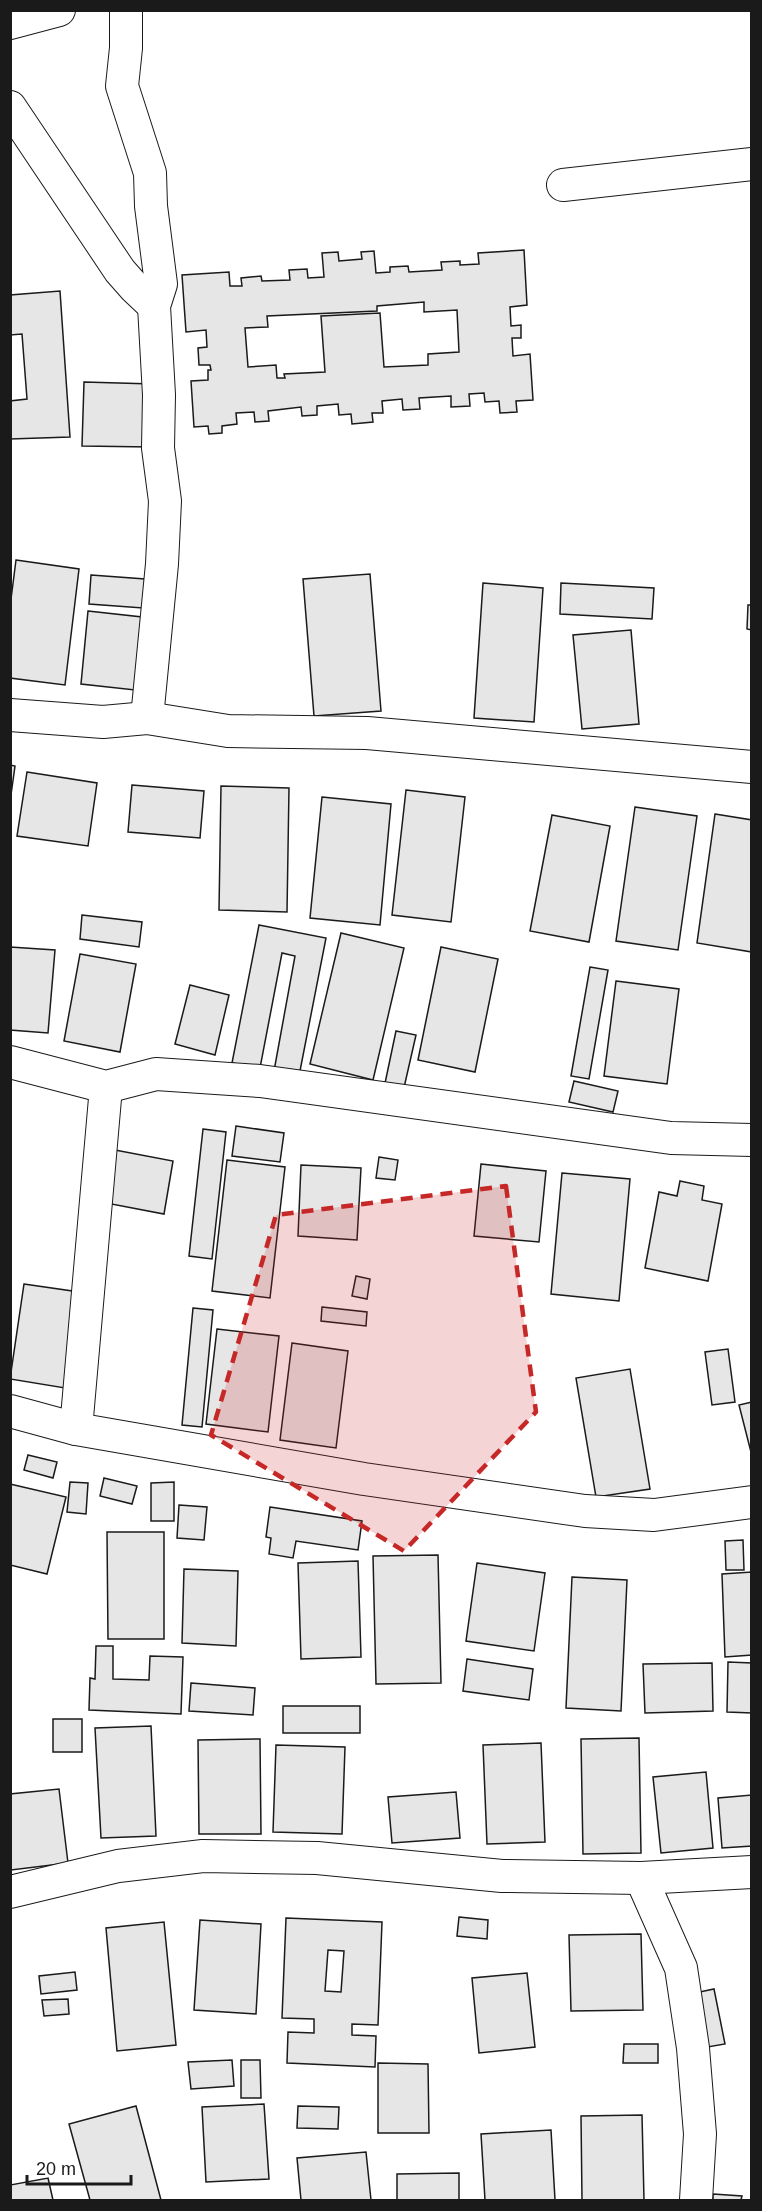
<svg xmlns="http://www.w3.org/2000/svg" width="762" height="2211" font-family="Helvetica,sans-serif">
	<style>
		.building { fill: #e6e6e6; stroke: #1a1a1a; stroke-width: 1.5; fill-rule: evenodd }
		.lines { fill: none; stroke-linecap: round; stroke-linejoin: round }
		.minor-casing { stroke: #1a1a1a; stroke-width: 34 }
		.minor { stroke: #fff; stroke-width: 32 }
		.marked { fill: #c62828; fill-opacity: 0.2; stroke: #c62828; stroke-width: 4.5; stroke-dasharray: 12 8; stroke-linejoin: round }
	</style>
	<rect width="100%" height="100%" fill="#fff"/>
	<g class="building">
		<path d="M524 250 527 305 510 307 511 326 521 325V338H512L513 356 530 354 533 400 516 401 517 412 500 413 499 401 485 402 484 393 469 394 470 406 451 407V396L419 398 420 409 403 410 402 399 382 401 383 413H372L373 422 352 424 351 414 339 415 338 404 317 406V415L302 416 301 407 268 411 269 421 255 422 254 412 236 413 237 424 222 426V433L209 434 208 426 194 427 191 381 208 380V370H211L210 365H199L198 348 207 347 206 330 186 332 182 275 229 272 230 286H242L241 278 261 276 262 281 290 280 289 270 307 269 308 278 324 277 322 253 338 252 339 261 362 259 361 252 374 251 376 273 390 272V267L408 266 409 272 442 270 441 262 460 261V265L479 264 478 253ZM424 302V312L457 310 459 352 428 354V365L384 367 380 313 321 316 325 372 284 374 285 378H277L276 365 248 367 245 328 268 327 267 316 377 311V306Z"/>
		<polygon points="60,291 70,437 10,439 10,401 27,399 22,334 10,335 10,295"/>
		<polygon points="84,382 153,384 151,447 82,446"/>
		<polygon points="16,560 79,569 65,685 10,678 10,607"/>
		<polygon points="370,574 381,711 314,716 303,579"/>
		<polygon points="91,575 145,579 143,608 89,604"/>
		<polygon points="483,583 543,588 534,722 474,718"/>
		<polygon points="561,583 654,588 652,619 560,614"/>
		<polygon points="748,605 752,605 752,630 747,629"/>
		<polygon points="88,611 142,617 135,690 81,684"/>
		<polygon points="631,630 639,724 582,729 573,635"/>
		<polygon points="10,765 15,766 10,802"/>
		<polygon points="27,772 97,783 88,846 17,836"/>
		<polygon points="132,785 204,791 200,838 128,832"/>
		<polygon points="221,786 289,788 287,912 219,910"/>
		<polygon points="406,790 465,797 451,922 392,915"/>
		<polygon points="322,797 391,804 380,925 310,918"/>
		<polygon points="635,807 697,816 678,950 616,941"/>
		<polygon points="715,814 752,820 752,952 697,943"/>
		<polygon points="552,815 610,826 589,942 530,931"/>
		<polygon points="82,915 142,922 139,947 80,939"/>
		<polygon points="259,925 326,938 299,1076 274,1071 295,956 282,953 260,1068 232,1063"/>
		<polygon points="341,933 404,948 373,1080 310,1064"/>
		<polygon points="10,947 55,950 48,1033 10,1030"/>
		<polygon points="441,947 498,959 475,1072 418,1060"/>
		<polygon points="80,954 136,964 120,1052 64,1041"/>
		<polygon points="590,967 608,970 589,1079 571,1076"/>
		<polygon points="616,981 679,989 667,1084 604,1076"/>
		<polygon points="190,985 229,995 215,1055 175,1044"/>
		<polygon points="396,1031 416,1035 403,1092 384,1088"/>
		<polygon points="574,1081 618,1091 613,1112 569,1102"/>
		<polygon points="236,1126 284,1133 280,1162 232,1156"/>
		<polygon points="203,1129 226,1132 212,1259 189,1256"/>
		<polygon points="115,1150 173,1161 164,1214 106,1203"/>
		<polygon points="379,1157 398,1160 395,1180 376,1178"/>
		<polygon points="227,1160 285,1167 270,1298 212,1291"/>
		<polygon points="481,1164 546,1171 539,1242 474,1236"/>
		<polygon points="301,1165 361,1168 357,1240 298,1236"/>
		<polygon points="562,1173 630,1179 619,1301 551,1294"/>
		<polygon points="680,1181 704,1186 702,1200 722,1204 708,1281 645,1268 659,1192 677,1196"/>
		<polygon points="356,1276 370,1279 367,1299 352,1296"/>
		<polygon points="24,1284 86,1293 71,1389 10,1379"/>
		<polygon points="322,1307 367,1312 366,1326 321,1321"/>
		<polygon points="193,1308 213,1310 202,1427 182,1425"/>
		<polygon points="217,1329 279,1336 268,1432 206,1424"/>
		<polygon points="292,1343 348,1351 336,1448 280,1440"/>
		<polygon points="728,1349 735,1402 712,1405 705,1352"/>
		<polygon points="630,1369 650,1489 596,1497 576,1378"/>
		<polygon points="752,1402 752,1456 739,1405"/>
		<polygon points="28,1455 57,1462 53,1478 24,1470"/>
		<polygon points="104,1478 137,1486 132,1504 100,1496"/>
		<polygon points="70,1482 88,1483 86,1514 67,1512"/>
		<polygon points="174,1482 174,1521 151,1521 151,1483"/>
		<polygon points="10,1484 66,1497 47,1574 10,1565"/>
		<polygon points="179,1505 207,1507 204,1540 177,1538"/>
		<polygon points="270,1507 362,1521 358,1550 296,1541 293,1558 269,1554 271,1538 266,1537"/>
		<polygon points="107,1532 164,1532 164,1639 108,1639"/>
		<polygon points="743,1540 744,1570 726,1570 725,1541"/>
		<polygon points="438,1555 441,1683 376,1684 373,1556"/>
		<polygon points="358,1561 361,1657 301,1659 298,1563"/>
		<polygon points="477,1563 545,1573 534,1651 466,1641"/>
		<polygon points="184,1569 238,1571 236,1646 182,1643"/>
		<polygon points="752,1572 752,1655 725,1657 722,1574"/>
		<polygon points="572,1577 627,1580 621,1711 566,1708"/>
		<polygon points="96,1646 113,1646 113,1679 149,1680 150,1656 183,1657 181,1714 89,1710 90,1678 95,1679"/>
		<polygon points="467,1659 533,1669 529,1700 463,1691"/>
		<polygon points="728,1662 752,1663 752,1713 727,1712"/>
		<polygon points="712,1663 713,1711 645,1713 643,1664"/>
		<polygon points="191,1683 255,1688 253,1715 189,1711"/>
		<rect x="283" y="1706" width="77" height="27"/>
		<rect x="53" y="1719" width="29" height="33"/>
		<polygon points="151,1726 156,1836 101,1838 95,1728"/>
		<polygon points="639,1738 641,1853 583,1854 581,1739"/>
		<polygon points="260,1739 261,1834 199,1834 198,1740"/>
		<polygon points="541,1743 545,1842 487,1844 483,1745"/>
		<polygon points="276,1745 345,1747 342,1834 273,1832"/>
		<polygon points="706,1772 713,1848 661,1853 653,1777"/>
		<polygon points="59,1789 68,1863 11,1870 10,1794"/>
		<polygon points="456,1792 460,1838 392,1843 388,1797"/>
		<polygon points="752,1795 752,1846 722,1848 718,1798"/>
		<polygon points="459,1917 488,1920 487,1939 457,1936"/>
		<path d="M286 1918 382 1922 378 2025 352 2024V2035L376 2036 375 2067 287 2063 288 2032 314 2033V2019L282 2018ZM328 1950 344 1951 341 1992 325 1991Z"/>
		<polygon points="200,1920 261,1924 256,2014 194,2010"/>
		<polygon points="164,1922 176,2045 117,2051 106,1928"/>
		<polygon points="641,1934 643,2010 571,2011 569,1935"/>
		<polygon points="75,1972 77,1990 41,1994 39,1976"/>
		<polygon points="527,1973 535,2047 479,2053 472,1978"/>
		<polygon points="714,1989 725,2044 702,2048 690,1994"/>
		<polygon points="68,1999 69,2014 44,2016 42,2000"/>
		<polygon points="624,2044 658,2044 658,2063 623,2063"/>
		<polygon points="232,2060 234,2086 191,2089 188,2062"/>
		<polygon points="241,2060 260,2060 261,2098 241,2098"/>
		<polygon points="378,2063 428,2064 429,2133 378,2133"/>
		<polygon points="264,2104 269,2179 206,2182 202,2107"/>
		<polygon points="136,2106 161,2200 90,2200 69,2124"/>
		<polygon points="298,2106 339,2107 338,2129 297,2128"/>
		<polygon points="642,2115 644,2200 582,2200 581,2116"/>
		<polygon points="551,2130 555,2200 485,2200 481,2134"/>
		<polygon points="366,2152 371,2200 301,2200 297,2158"/>
		<polygon points="459,2173 459,2200 397,2200 397,2174"/>
		<polygon points="48,2178 53,2200 10,2200 10,2185"/>
		<polygon points="713,2194 742,2196 741,2200 713,2200"/>
	</g>
	<g class="lines">
		<g class="minor-casing">
			<g id="minor">
				<polyline points="126,10 126,48 122,86 150,173 151,206 161,284 154,306 159,395 158,448 165,501 162,564 147,718"/>
				<polyline points="10,23 59,10"/>
				<polyline points="10,107 120,271 135,288 154,306"/>
				<polyline points="563,185 752,164"/>
				<polyline points="10,715 103,722 147,718 228,731 367,733 752,767"/>
				<polyline points="10,1062 106,1087 156,1074 260,1081 671,1138 752,1140"/>
				<polyline points="10,1411 76,1429 364,1479 585,1511 654,1515 752,1502"/>
				<polyline points="76,1429 106,1087"/>
				<polyline points="641,1878 681,1968 693,2048 700,2134 696,2200"/>
				<polyline points="10,1892 118,1866 203,1856 317,1858 502,1876 641,1878 752,1872"/>
			</g>
		</g>
		<use href="#minor" class="minor"/>
	</g>
	<path class="marked" d="M506 1186 536 1412 404 1551 211 1435 276 1215Z"/>
	<rect width="762" height="2211" fill="none" stroke="#1a1a1a" stroke-width="24"/>
	<path d="M27 2175v9h104v-9" fill="none" stroke="#1a1a1a" stroke-width="3"/>
	<text x="36" y="2175" font-size="18" fill="#1a1a1a" stroke="#ffffff" stroke-width="4.5" paint-order="stroke">20 m</text>
</svg>
